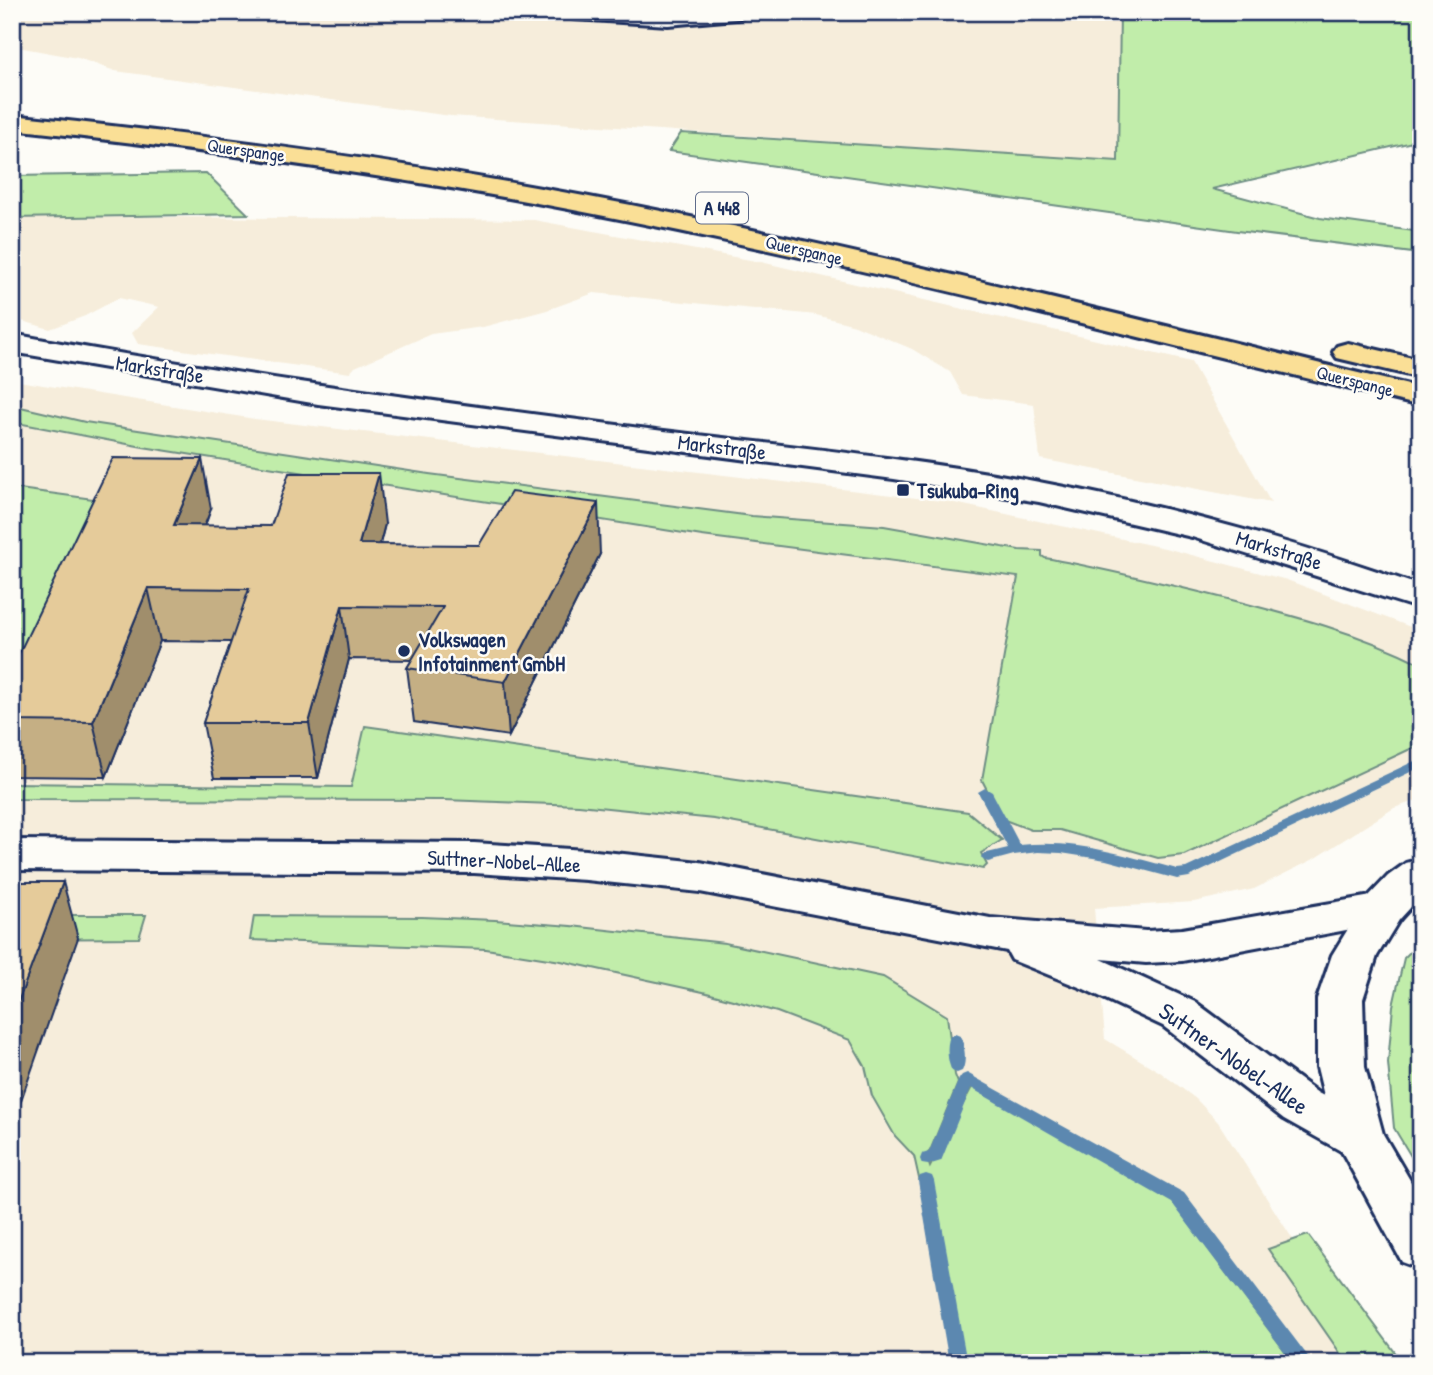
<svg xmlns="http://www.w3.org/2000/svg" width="1433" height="1375" font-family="'Patrick Hand',sans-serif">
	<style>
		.built { fill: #f6eddb }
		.green { fill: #c1edaa; stroke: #6e8e84; stroke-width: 2 }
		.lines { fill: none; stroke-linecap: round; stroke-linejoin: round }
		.stream { fill: #5b88b0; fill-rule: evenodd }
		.minor-casing { stroke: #1b2f5e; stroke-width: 6 }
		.tertiary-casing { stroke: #1b2f5e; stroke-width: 6 }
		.secondary-casing { stroke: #1b2f5e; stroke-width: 6 }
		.motorway-casing { stroke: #1b2f5e; stroke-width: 6 }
		.minor { fill: #fdfcf7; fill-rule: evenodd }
		.tertiary { fill: #fdfcf7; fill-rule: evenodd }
		.secondary { fill: #fdfcf7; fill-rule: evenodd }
		.motorway { fill: #fadf96; fill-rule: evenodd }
		.wall { fill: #c5af84; stroke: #1b2f5e; stroke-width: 2 }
		.shaded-wall { fill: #a08e6c; stroke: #1b2f5e; stroke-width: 2 }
		.building { fill: #e5cb9a; stroke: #1b2f5e; stroke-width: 2 }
		.poi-dot { fill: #1b2f5e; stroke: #fdfcf7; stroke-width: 2.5 }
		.labels { text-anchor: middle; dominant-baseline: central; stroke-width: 5; stroke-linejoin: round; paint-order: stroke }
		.far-street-label { font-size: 18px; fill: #1b2f5e; stroke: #fdfcf7 }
		.shield { fill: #fdfcf7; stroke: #5f6c8c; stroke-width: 2 }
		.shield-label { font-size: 19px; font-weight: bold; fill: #1b2f5e }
		.street-label { font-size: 21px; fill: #1b2f5e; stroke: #fdfcf7 }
		.poi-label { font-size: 21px; font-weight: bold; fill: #1b2f5e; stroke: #fdfcf7; text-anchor: start }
		.near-street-label { font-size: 24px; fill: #1b2f5e; stroke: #fdfcf7 }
	</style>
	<rect width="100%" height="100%" fill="#fdfcf7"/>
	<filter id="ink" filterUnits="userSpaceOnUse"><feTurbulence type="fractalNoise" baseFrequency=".0143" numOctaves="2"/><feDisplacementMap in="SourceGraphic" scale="14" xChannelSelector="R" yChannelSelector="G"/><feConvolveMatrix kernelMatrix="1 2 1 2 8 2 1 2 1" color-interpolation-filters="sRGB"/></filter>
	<g filter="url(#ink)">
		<g class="built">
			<polygon points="12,12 1120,12 1119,161 451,116 115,71 78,58 12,46"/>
			<polygon points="153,217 534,220 761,262 1191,362 1271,503 1040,459 1034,404 963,395 950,372 912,349 855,325 816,315 594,293 547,310 483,327 431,334 355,367 350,373 138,344 132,333 159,307 119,298 85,316 50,329 12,318 12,218"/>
			<polygon points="12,380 255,419 950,502 1169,549 1287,580 1421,631 1421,799 1394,808 1312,860 1254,889 1194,902 1094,908 1105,1039 1160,1072 1196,1099 1218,1122 1292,1238 1376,1363 12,1363"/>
		</g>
		<g class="green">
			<polygon points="1120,12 1421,12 1421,140 1212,189 1320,218 1421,232 1421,254 1237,231 669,151 681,133 1118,161"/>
			<polygon points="206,173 248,214 12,218 12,176"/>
			<path d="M12 405 85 422 429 474 752 516 884 526 1019 550 1042 551V556L1045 558C1107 569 1167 584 1228 599 1294 616 1360 633 1421 664V744L1184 855 1158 858 1060 830H1031L1002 819 982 780 1018 577 702 536 143 447 12 422Z"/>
			<polygon points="12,488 123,503 12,743"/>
			<polygon points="365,726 968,812 1002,840 981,853 987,865 983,869 714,819 579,805 444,800 12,799 12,783 351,787"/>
			<polygon points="12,915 146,915 139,938 12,939"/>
			<polygon points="254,916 422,917 495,920 571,926 725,943 883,977 947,1016 955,1075 958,1083 930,1151 926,1155 930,1167 973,1085 1167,1194 1294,1363 954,1363 933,1241 914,1156 895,1136 872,1096 865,1066 850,1040 777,1012 703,992 561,961 486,949 250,940"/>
			<polygon points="1421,941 1421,1173 1394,1128 1388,1063 1393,1006 1404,958"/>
			<polygon points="1308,1235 1403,1363 1347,1363 1268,1249"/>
		</g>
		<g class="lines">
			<g class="stream">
				<path d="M1421 758V767L1189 877 1177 879 1106 860 1061 853 1038 852 1014 855 988 862 983 860 981 857 983 854 1008 848 978 792 985 788 992 792 1020 845C1074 839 1125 855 1177 869L1186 868Z"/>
				<path d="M955 1034 960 1036C965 1045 967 1062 962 1071L957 1073 952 1071C947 1062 946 1045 950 1036Z"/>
				<polygon points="967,1073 1184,1193 1313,1363 1293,1363 1172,1203 971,1088 941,1161 928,1165 922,1164 920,1159 922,1154 929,1152 959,1079 962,1075"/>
				<polygon points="926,1174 932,1176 934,1181 967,1363 949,1363 918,1181 920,1176"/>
			</g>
			<g class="minor-casing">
				<polygon id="minor" points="564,12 747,12 744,17 736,19 668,25 575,19 567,17"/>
			</g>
			<g class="tertiary-casing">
				<polygon id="tertiary" points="12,840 474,843 586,850 700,862 990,918 1146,931 1182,929 1383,894 1399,898 1405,909 1399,920 1182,961 1146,963 1101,959 1195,1002 1318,1093 1377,1123 1384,1137 1377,1151 1359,1157 1341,1151 1284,1119 1163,1026 1084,989 1012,960 1007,951 700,892 586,880 474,873 12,870"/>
			</g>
			<g class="secondary-casing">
				<g id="secondary">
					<path d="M12 334C215 372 420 400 625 426 763 444 902 456 1039 482 1169 506 1296 542 1421 586V609L1192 537 1039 502 894 479 318 404 12 352Z"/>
					<polygon points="1421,859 1421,896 1399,920 1377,956 1363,999 1365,1067 1383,1134 1421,1199 1421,1269 1402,1262 1334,1137 1317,1067 1317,999 1332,955 1367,898 1388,876 1406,863"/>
				</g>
			</g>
			<g class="motorway-casing">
				<g id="motorway">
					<path d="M12 115C204 135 395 160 584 196 865 249 1142 321 1421 388V406C1142 339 865 266 584 212 395 175 204 150 12 129Z"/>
					<polygon points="1348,343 1421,360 1421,378 1337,358 1333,352 1337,346"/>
				</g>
			</g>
			<use href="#minor" class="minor"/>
			<use href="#tertiary" class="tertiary"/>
			<use href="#secondary" class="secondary"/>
			<use href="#motorway" class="motorway"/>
		</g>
		<g class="wall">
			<polygon points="874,12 924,12 922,19 874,16"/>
			<polygon points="211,509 205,526 271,526 385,524 380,544 600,554 509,736 414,722 407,668 412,660 349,659 318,778 214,778 203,723 231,642 160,641 106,777 12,776 12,668"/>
		</g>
		<g class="shaded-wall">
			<polygon points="202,459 211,509 184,577 174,525"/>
			<polygon points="379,473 385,524 366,597 359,544"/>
			<polygon points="598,503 600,554 509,736 505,682"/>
			<polygon points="148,588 160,641 106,777 93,722"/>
			<polygon points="342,606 349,659 318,778 309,723"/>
			<polygon points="63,882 78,938 12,1126 12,1018"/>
		</g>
		<g class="building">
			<polygon points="113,458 202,459 174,525 271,526 289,473 379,473 359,544 479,545 511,492 598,503 505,682 407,668 443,607 342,606 309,723 203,723 249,589 148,588 93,722 12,721 12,668"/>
			<polygon points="12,882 63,882 12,1018"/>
		</g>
	</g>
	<g class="poi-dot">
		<rect x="896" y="483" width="14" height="14" rx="3.5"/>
		<circle cx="404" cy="651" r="7"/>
	</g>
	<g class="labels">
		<g class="far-street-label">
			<text transform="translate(246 150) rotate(8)">Querspange</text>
			<text transform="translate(804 250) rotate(13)">Querspange</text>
			<text transform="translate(1355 381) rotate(14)">Querspange</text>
		</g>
		<rect class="shield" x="696" y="192.5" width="52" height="31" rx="5"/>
		<g class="shield-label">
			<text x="722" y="208">A 448</text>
		</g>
		<g class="street-label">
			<text transform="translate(160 369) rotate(9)">Markstraße</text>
			<text transform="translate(722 447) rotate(7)">Markstraße</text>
			<text transform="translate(1279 550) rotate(17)">Markstraße</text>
			<text transform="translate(504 861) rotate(3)">Suttner-Nobel-Allee</text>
		</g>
		<g class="poi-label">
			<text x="917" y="490">Tsukuba-Ring</text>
			<text x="418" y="639">Volkswagen<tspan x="418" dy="24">Infotainment GmbH</tspan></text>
		</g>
		<g class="near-street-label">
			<text transform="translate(1234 1058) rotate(35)">Suttner-Nobel-Allee</text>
		</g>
	</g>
	<rect width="1433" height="1375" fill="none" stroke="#fdfcf7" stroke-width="42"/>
	<rect x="21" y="21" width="1391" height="1333" fill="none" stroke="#1b2f5e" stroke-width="2.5" filter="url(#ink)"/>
</svg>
